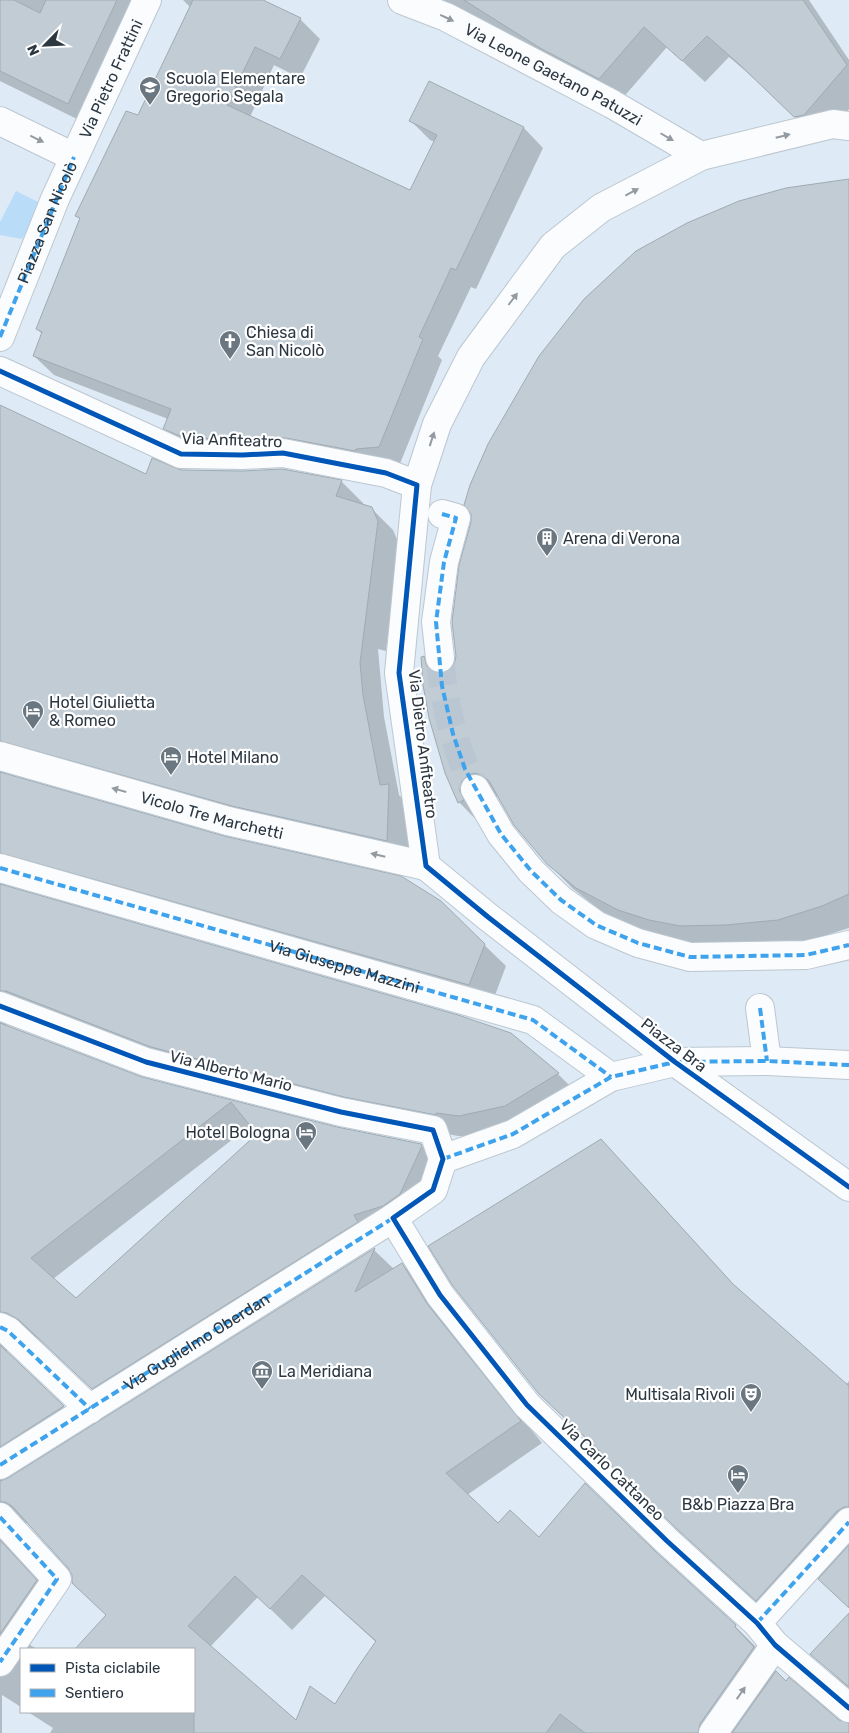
<svg xmlns="http://www.w3.org/2000/svg" width="849" height="1733" font-family="Rubik,sans-serif">
	<style>
		.green { fill: #b9dcf9 }
		.shadow { fill: #0003; fill-rule: evenodd }
		.building { fill: #c1ccd5; stroke: #9faab2; fill-rule: evenodd }
		.lines { fill: none; stroke-linecap: round; stroke-linejoin: round }
		.minor-tunnel { stroke: #bac6d1; stroke-width: 28; stroke-dasharray: 28 14; stroke-linecap: butt }
		.minor-casing { stroke: #bcc7d0; stroke-width: 30 }
		.minor { stroke: #fafcfe; stroke-width: 28 }
		.quiet { stroke: #3ea3ec; stroke-width: 4; stroke-dasharray: 8 4; stroke-linecap: butt }
		.cycleway-casing { stroke: #fff; stroke-width: 8 }
		.cycleway { stroke: #0057b8; stroke-width: 5 }
		.oneway { fill: #939aa0 }
		.labels { text-anchor: middle; dominant-baseline: central; stroke-width: 4.5; stroke-linejoin: round; paint-order: stroke }
		.street-label { font-size: 16px; fill: #2c3741; stroke: #fff }
		.poi-label { font-size: 16px; fill: #2c3741; stroke: #fff; text-anchor: start }
	</style>
	<rect width="100%" height="100%" fill="#deeaf5"/>
	<polygon class="green" points="16,191 42,204 22,239 0,235 0,222"/>
	<g class="shadow">
		<polygon points="0,0 149,0 89,125 0,81"/>
		<polygon points="183,0 260,0 300,19 320,39 300,78 274,65 250,117 411,191 435,142 430,140 411,121 430,82 524,128 543,148 476,289 471,287 438,356 442,360 399,466 184,448 165,428 168,419 54,375 34,356 42,334 37,329 81,220 77,216 139,117 191,8"/>
		<polygon points="426,0 809,0 849,60 849,109 826,136 817,138 763,86 729,57 705,82 667,47 621,100"/>
		<polygon points="849,182 849,928 802,943 704,949 642,933 601,911 572,888 548,863 499,796 491,798 482,826 459,802 424,658 441,675 450,672"/>
		<path d="M0 407 146 476 180 471 243 472 282 470 342 482 363 503V505L371 508 393 530 399 544 386 651 378 649 384 717 399 795 411 807 409 862 10 767 6 775 440 902 506 966 491 1006 10 879 6 887 510 1034 558 1074 580 1096 481 1137 458 1136 367 1118 7 1022 6 1027 140 1078 337 1128 421 1145 443 1168 421 1216 405 1227 375 1237 379 1244 114 1410 42 1341 30 1334 7 1342V1353L85 1428 13 1474 8 1479 374 1250 394 1269 402 1264 423 1286 449 1328 542 1443 467 1495 498 1525 539 1539 655 1553 735 1626 757 1648 756 1649 786 1682 838 1721 849 1724V1733H50L53 1728 28 1712H194V1649H77L107 1615 73 1575 70 1568 31 1526 27 1523H18L6 1543 10 1550 58 1603 30 1645 37 1649H21V1707L2 1695V1733H0ZM251 1125 259 1134 76 1300 53 1279ZM325 1596 377 1643 335 1706 297 1722 210 1647 258 1597 292 1630Z"/>
		<polygon points="622,1162 742,1294 846,1385 849,1381 849,1607 819,1577 778,1622 701,1551 540,1394"/>
		<polygon points="849,1615 849,1689 812,1654"/>
	</g>
	<g class="building">
		<polygon points="0,0 14,0 40,13 46,0 117,0 68,104 0,71"/>
		<polygon points="193,0 263,0 301,18 280,59 255,47 227,105 410,190 437,135 409,121 429,81 524,127 456,270 451,268 419,337 423,339 379,447 356,449 355,451 286,438 243,439 185,438 163,429 171,409 33,356 42,332 36,329 80,218 75,216 126,111 138,115"/>
		<polygon points="464,0 803,0 847,65 804,115 794,117 740,65 707,36 682,61 644,27 599,79 540,48"/>
		<polygon points="849,179 849,894 822,906 778,920 726,925 680,926 649,920 618,910 576,888 547,864 514,825 489,781 483,776 475,773 468,775 462,781 459,789 464,800 458,803 445,773 429,718 423,685 421,657 424,656 427,667 434,672 441,674 449,671 454,665 456,656 452,622 459,565 471,522 471,514 464,505 470,485 488,444 539,356 584,299 636,251 687,223 739,201 786,188"/>
		<polygon points="0,405 146,474 152,458 181,470 243,471 282,469 342,480 336,496 372,507 378,521 360,663 363,695 380,785 389,784 387,841 232,806 0,741"/>
		<polygon points="0,772 224,836 401,876 441,901 485,944 469,985 0,853"/>
		<polygon points="0,884 458,1015 511,1033 559,1073 505,1106 459,1116 436,1113 436,1115 344,1097 151,1047 6,991 0,991"/>
		<path d="M0 1023 142 1077 337 1127 421 1144 422 1146 400 1194 383 1206 354 1215 358 1222 92 1389 19 1320 7 1313 0 1312ZM231 1102 257 1134 76 1298 31 1258Z"/>
		<polygon points="601,1139 733,1284 849,1386 849,1507 844,1507 837,1511 756,1601 678,1530 605,1459 606,1457 539,1394 453,1286 428,1246"/>
		<path d="M375 1248 355 1292 402 1263 428 1305 521 1421 446 1473 498 1523 510 1510 539 1537 585 1483 656 1552 736 1625 735 1627 754 1647 700 1724 698 1733H585L560 1714 546 1733H194V1649H75L106 1615 72 1583V1575L68 1568 12 1506 5 1502H0V1481L8 1478ZM302 1575 376 1641 358 1667 335 1704 310 1686 296 1720 188 1626 235 1576 270 1609Z"/>
		<polygon points="0,1345 64,1406 0,1447"/>
		<polygon points="0,1540 37,1580 0,1634"/>
		<polygon points="849,1545 849,1608 818,1579"/>
		<polygon points="849,1613 849,1687 810,1654"/>
		<polygon points="776,1671 786,1681 789,1677 839,1720 849,1723 849,1733 732,1733"/>
	</g>
	<g class="lines">
		<path class="minor-tunnel" d="M440 658C444 703 454 748 475 789"/>
		<g class="minor-casing">
			<g id="minor">
				<path id="s1" d="M402 0 446 17 612 104 701 156"/>
				<polyline points="0,121 74,157"/>
				<polyline points="849,126 833,124 701,156 601,208 553,246 471,357 437,424 417,485 399,673 426,866 488,917 675,1062 849,1187"/>
				<path id="s2" d="M0 337 55 199 147 0"/>
				<polyline points="0,371 181,454 243,455 283,453 386,473 417,485"/>
				<polyline points="440,658 436,622 444,562 456,518 442,514"/>
				<path id="s3" d="M0 756 228 821 426 866"/>
				<polyline points="475,789 501,834 531,871 561,900 596,925 638,943 690,957 806,955 849,945"/>
				<path id="s4" d="M0 868 533 1020 611 1077"/>
				<polyline points="0,1006 146,1062 341,1112 433,1130 443,1159"/>
				<polyline points="760,1008 767,1061"/>
				<polyline points="443,1159 513,1134 611,1077 675,1062 767,1061 849,1065"/>
				<polyline points="393,1218 440,1295 527,1405 667,1541 757,1623 775,1645 849,1708"/>
				<polyline points="0,1327 8,1331 90,1409"/>
				<path id="s5" d="M0 1465 393 1218 433 1190 443 1159"/>
				<polyline points="0,1517 57,1579 0,1662"/>
				<polyline points="757,1623 849,1522"/>
				<polyline points="713,1733 775,1645"/>
			</g>
		</g>
		<use href="#minor" class="minor"/>
		<g class="quiet">
			<polyline points="0,337 74,157"/>
			<polyline points="442,514 456,518 444,562 436,622 442,686 453,734 465,769 501,834 531,871 561,900 596,925 638,943 690,957 806,955 849,945"/>
			<polyline points="0,868 533,1020 611,1077"/>
			<polyline points="760,1008 767,1061"/>
			<polyline points="443,1159 513,1134 611,1077 675,1062 767,1061 849,1065"/>
			<polyline points="0,1327 8,1331 90,1409"/>
			<polyline points="0,1465 393,1218"/>
			<polyline points="0,1517 57,1579 0,1662"/>
			<polyline points="757,1623 849,1522"/>
		</g>
		<g class="cycleway-casing">
			<g id="cycleway">
				<polyline points="0,371 181,454 243,455 283,453 386,473 417,485 399,673 426,866 488,917 675,1062 849,1187"/>
				<polyline points="0,1006 146,1062 341,1112 433,1130 443,1159 433,1190 393,1218 440,1295 527,1405 667,1541 757,1623 775,1645 849,1708"/>
			</g>
		</g>
		<use href="#cycleway" class="cycleway"/>
	</g>
	<defs><path id="oneway-solid" d="M-6-.8H1V-3.2L6.5 0L1 3.2V.8H-6Z" transform="scale(1.25)"/></defs>
	<g class="oneway">
		<use href="#oneway-solid" transform="translate(447 18) rotate(25)"/>
		<use href="#oneway-solid" transform="translate(783 136) rotate(-14)"/>
		<use href="#oneway-solid" transform="translate(667 137) rotate(30)"/>
		<use href="#oneway-solid" transform="translate(37 139) rotate(26)"/>
		<use href="#oneway-solid" transform="translate(632 192) rotate(-28)"/>
		<use href="#oneway-solid" transform="translate(513 299) rotate(-53)"/>
		<use href="#oneway-solid" transform="translate(432 439) rotate(-72)"/>
		<use href="#oneway-solid" transform="translate(119 790) rotate(-164)"/>
		<use href="#oneway-solid" transform="translate(378 855) rotate(-167)"/>
		<use href="#oneway-solid" transform="translate(741 1693) rotate(-55)"/>
	</g>
	<defs>
		<g id="school-pin" transform="scale(1.125)"><path d="M0 17L-7.5 6A9.5 9.5 0 1 1 7.5 6Z" fill="#6a7680" stroke="#fff"/><path d="M0-5L7-2L0 1L-7-2ZM-4 1L0 2.5L4 1V4Q0 6-4 4Z" fill="#fff"/></g>
		<g id="church-pin" transform="scale(1.125)"><path d="M0 17L-7.5 6A9.5 9.5 0 1 1 7.5 6Z" fill="#6a7680" stroke="#fff"/><path d="M-1.2-6h2.4v3.5h3.3v2.4h-3.3V6h-2.4V-.1h-3.3v-2.4h3.3Z" fill="#fff"/></g>
		<g id="building-pin" transform="scale(1.125)"><path d="M0 17L-7.5 6A9.5 9.5 0 1 1 7.5 6Z" fill="#6a7680" stroke="#fff"/><path d="M-4-6H4V6H1V3H-1V6H-4ZM-2.5-4.3h1.7v1.8h-1.7ZM.8-4.3h1.7v1.8H.8ZM-2.5-1h1.7V.8h-1.7ZM.8-1h1.7V.8H.8Z" fill="#fff"/></g>
		<g id="hotel-pin" transform="scale(1.125)"><path d="M0 17L-7.5 6A9.5 9.5 0 1 1 7.5 6Z" fill="#6a7680" stroke="#fff"/><path d="M-6-4.5h1.5V1H6V5H4.5V3h-9V5H-6ZM-4 0a1.8 1.8 0 1 1 3.6 0ZM.5 0V-2.5h3Q6-2.5 6 0Z" fill="#fff"/></g>
		<g id="museum-pin" transform="scale(1.125)"><path d="M0 17L-7.5 6A9.5 9.5 0 1 1 7.5 6Z" fill="#6a7680" stroke="#fff"/><path d="M0-6L6-3V-2H-6V-3ZM-5-1h2V3h-2ZM-1-1h2V3h-2ZM3-1h2V3H3ZM-6 4H6V6H-6Z" fill="#fff"/></g>
		<g id="theatre-pin" transform="scale(1.125)"><path d="M0 17L-7.5 6A9.5 9.5 0 1 1 7.5 6Z" fill="#6a7680" stroke="#fff"/><path d="M-5-5.5Q0-4 5-5.5V0Q5 5 0 6Q-5 5-5 0ZM-3.3-2.5H-1v1.5H-3.3ZM1-2.5H3.3v1.5H1ZM-2.8 1Q0 5.5 2.8 1Z" fill="#fff"/></g>
	</defs>
	<g fill-rule="evenodd">
		<use href="#school-pin" x="150" y="87"/>
		<use href="#church-pin" x="230" y="341"/>
		<use href="#building-pin" x="547" y="538"/>
		<use href="#hotel-pin" x="33" y="711"/>
		<use href="#hotel-pin" x="171" y="757"/>
		<use href="#hotel-pin" x="306" y="1132"/>
		<use href="#museum-pin" x="262" y="1371"/>
		<use href="#theatre-pin" x="751" y="1394"/>
		<use href="#hotel-pin" x="738" y="1475"/>
	</g>
	<g class="labels">
		<g class="street-label">
			<text stroke="none"><textPath href="#s1" startOffset="169">Via Leone Gaetano Patuzzi</textPath></text>
			<text stroke="none"><textPath href="#s2" startOffset="281">Via Pietro Frattini</textPath></text>
			<text stroke="none"><textPath href="#s2" startOffset="124">Piazza San Nicolò</textPath></text>
			<text transform="translate(232 440) rotate(2)">Via Anfiteatro</text>
			<text transform="translate(423 744) rotate(83)">Via Dietro Anfiteatro</text>
			<text stroke="none"><textPath href="#s3" startOffset="220">Vicolo Tre Marchetti</textPath></text>
			<text stroke="none"><textPath href="#s4" startOffset="358">Via Giuseppe Mazzini</textPath></text>
			<text transform="translate(674 1045) rotate(37)">Piazza Bra</text>
			<text transform="translate(231 1071) rotate(14)">Via Alberto Mario</text>
			<text stroke="none"><textPath href="#s5" startOffset="232">Via Guglielmo Oberdan</textPath></text>
			<text transform="translate(612 1470) rotate(44)">Via Carlo Cattaneo</text>
		</g>
		<g class="poi-label">
			<text x="166" y="78">Scuola Elementare<tspan x="166" dy="18">Gregorio Segala</tspan></text>
			<text x="246" y="332">Chiesa di<tspan x="246" dy="18">San Nicolò</tspan></text>
			<text x="563" y="538">Arena di Verona</text>
			<text x="49" y="702">Hotel Giulietta<tspan x="49" dy="18">&amp; Romeo</tspan></text>
			<text x="187" y="757">Hotel Milano</text>
			<text x="290" y="1132" text-anchor="end">Hotel Bologna</text>
			<text x="278" y="1371">La Meridiana</text>
			<text x="735" y="1394" text-anchor="end">Multisala Rivoli</text>
			<text x="738" y="1504" text-anchor="middle">B&amp;b Piazza Bra</text>
		</g>
	</g>
	<rect x="20" y="1648" width="175" height="65" fill="#ffffff" stroke="#abafb3"/>
	<rect x="30" y="1664" width="25" height="8" fill="#0057b8" stroke="#abafb3"/>
	<text x="65" y="1673" font-size="15" fill="#2c3741">Pista ciclabile</text>
	<rect x="30" y="1689" width="25" height="8" fill="#3ea3ec" stroke="#abafb3"/>
	<text x="65" y="1698" font-size="15" fill="#2c3741">Sentiero</text>
	<g transform="translate(45 45) rotate(246)" stroke="#ffffff" stroke-width="4" paint-order="stroke">
	<path d="M0-4L9 19L0 12L-9 19Z" fill="#2c3741"/>
	<text y="-8" font-size="14" font-weight="bold" text-anchor="middle" fill="#2c3741">N</text>
	</g>
</svg>
